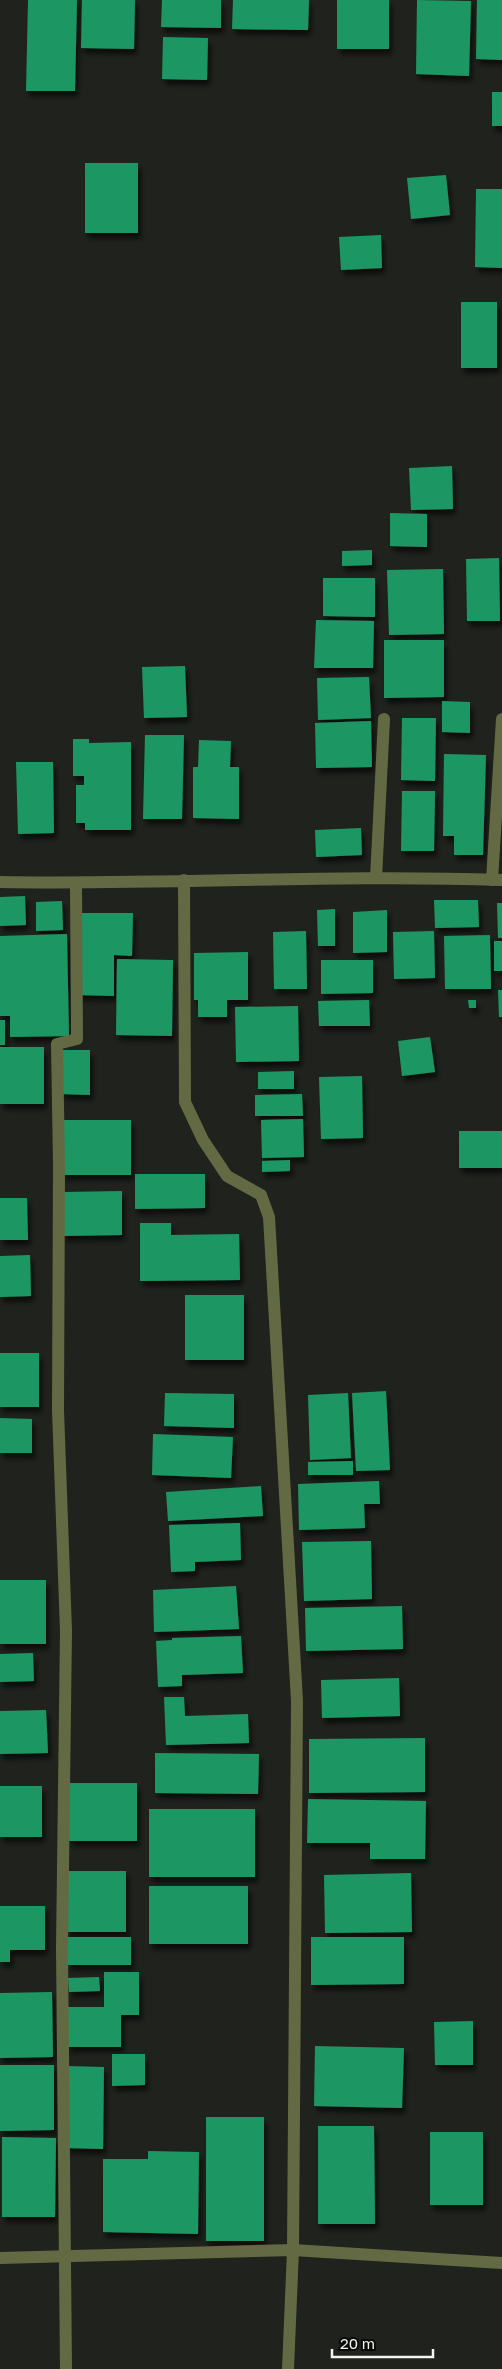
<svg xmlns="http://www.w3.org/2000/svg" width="502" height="2369" font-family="'Golos Text',sans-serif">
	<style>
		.building { fill: #1f9662; filter: url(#shadow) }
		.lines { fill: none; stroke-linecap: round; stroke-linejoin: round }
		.minor { stroke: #636a43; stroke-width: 12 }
	</style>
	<defs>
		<filter id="shadow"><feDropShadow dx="3" dy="5.5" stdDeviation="2.5" flood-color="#0009"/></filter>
	</defs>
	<rect width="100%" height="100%" fill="#1f221d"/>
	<g class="building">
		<polygon points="28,0 77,0 75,91 26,91"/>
		<polygon points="82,0 135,0 134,49 81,48"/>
		<polygon points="162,0 221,0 221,28 161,27"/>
		<polygon points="233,0 309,0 308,30 232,29"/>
		<rect x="337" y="0" width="52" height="49"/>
		<polygon points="417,0 471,1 469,76 416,74"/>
		<polygon points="477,0 502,0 502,60 476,59"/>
		<polygon points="163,37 208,38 207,80 162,79"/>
		<rect x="492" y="92" width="10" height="34"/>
		<rect x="85" y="163" width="53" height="70"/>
		<polygon points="446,175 450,215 411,219 407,178"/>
		<polygon points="476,189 502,189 502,268 475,267"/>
		<polygon points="381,235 382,268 341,270 339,237"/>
		<rect x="461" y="302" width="36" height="66"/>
		<polygon points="452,466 453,509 411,510 409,468"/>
		<polygon points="390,513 427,514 427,547 390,546"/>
		<polygon points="372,550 372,565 342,566 342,551"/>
		<polygon points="499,558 500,621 467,621 466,559"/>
		<polygon points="443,569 444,634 389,635 387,570"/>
		<polygon points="323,578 375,578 375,617 323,616"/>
		<polygon points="316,620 374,621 373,668 314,668"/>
		<polygon points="384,640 444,640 444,697 384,698"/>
		<polygon points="185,666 187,717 144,718 142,667"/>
		<polygon points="369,677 371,718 318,720 317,678"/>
		<polygon points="442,701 470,702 470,733 442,732"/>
		<polygon points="402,718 436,718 435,781 401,780"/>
		<polygon points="371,721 372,767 316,768 315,723"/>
		<polygon points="145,735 184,735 182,819 143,819"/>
		<polygon points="73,739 89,739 89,743 131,742 131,830 85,830 85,823 76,823 76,785 84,785 84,776 73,776"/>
		<polygon points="199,740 231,741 230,767 239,767 239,819 193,818 193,767 198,767"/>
		<polygon points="444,754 486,755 483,855 454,855 454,836 443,836"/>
		<polygon points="16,762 53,762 54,833 18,834"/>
		<polygon points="402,791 435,791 434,851 401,851"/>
		<polygon points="361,828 362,855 316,857 315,830"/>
		<polygon points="25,896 26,925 0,926 0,897"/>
		<polygon points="434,900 478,900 479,927 435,928"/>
		<polygon points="62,901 63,930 36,931 36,902"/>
		<polygon points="497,903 502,903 502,938 498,938"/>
		<polygon points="335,909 335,946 318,946 317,910"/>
		<polygon points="387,910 387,952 353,953 353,912"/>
		<polygon points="77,913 133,913 132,956 114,955 114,996 77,995"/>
		<polygon points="306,931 307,989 274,989 273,932"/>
		<polygon points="434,931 435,978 394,979 393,932"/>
		<polygon points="67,934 69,1036 10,1037 10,1016 0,1016 0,936"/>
		<polygon points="490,935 491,989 445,989 444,936"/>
		<rect x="494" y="941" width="8" height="30"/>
		<polygon points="248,952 248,1000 227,1000 227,1017 198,1017 198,1000 194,1000 194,953"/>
		<polygon points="117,959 173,960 172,1036 116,1035"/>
		<polygon points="321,960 373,960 373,993 321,994"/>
		<polygon points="498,990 502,990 502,1017 499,1017"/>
		<polygon points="369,1000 370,1026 319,1026 318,1001"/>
		<polygon points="468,1000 476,1000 476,1008 469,1008"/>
		<polygon points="298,1006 299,1061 236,1062 235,1007"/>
		<rect x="0" y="1020" width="5" height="25"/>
		<polygon points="430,1037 435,1072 402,1076 398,1041"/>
		<rect x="0" y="1047" width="44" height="57"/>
		<polygon points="61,1050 90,1050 90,1095 61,1094"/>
		<polygon points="294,1071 294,1089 258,1089 258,1072"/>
		<polygon points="362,1076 363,1138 321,1139 319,1077"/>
		<polygon points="302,1094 303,1116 255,1116 255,1095"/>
		<polygon points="303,1119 304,1157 262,1158 261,1120"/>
		<rect x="63" y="1120" width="68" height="55"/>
		<rect x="459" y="1131" width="43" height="37"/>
		<polygon points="290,1160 290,1171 262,1172 262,1161"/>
		<polygon points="135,1174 205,1174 205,1208 135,1209"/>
		<polygon points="122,1191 122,1235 63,1236 63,1192"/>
		<polygon points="0,1198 27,1198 28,1240 0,1240"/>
		<polygon points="140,1223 171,1223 171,1235 239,1234 240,1280 140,1281"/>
		<polygon points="30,1255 31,1296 0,1297 0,1256"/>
		<rect x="185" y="1295" width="59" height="65"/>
		<rect x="0" y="1353" width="39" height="54"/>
		<polygon points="386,1391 390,1470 356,1471 352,1393"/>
		<polygon points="165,1393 234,1394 234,1428 164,1426"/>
		<polygon points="348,1393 351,1458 310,1460 308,1395"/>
		<polygon points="0,1418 32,1419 32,1453 0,1453"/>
		<polygon points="153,1434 233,1437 231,1478 152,1475"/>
		<polygon points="353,1461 353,1475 308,1475 308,1462"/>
		<polygon points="379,1481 380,1504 364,1504 365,1528 299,1530 298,1484"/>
		<polygon points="261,1486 263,1516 168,1521 166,1492"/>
		<polygon points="240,1523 241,1560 195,1562 195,1571 171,1572 169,1525"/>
		<polygon points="371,1541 372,1599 304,1601 302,1542"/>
		<rect x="0" y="1580" width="46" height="64"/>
		<polygon points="236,1586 239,1629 154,1632 153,1590"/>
		<polygon points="402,1606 403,1649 306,1651 305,1608"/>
		<polygon points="241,1636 243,1673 182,1675 182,1686 158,1687 156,1641 172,1640 172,1638"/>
		<polygon points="33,1653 34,1681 0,1682 0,1654"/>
		<polygon points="399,1678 400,1716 322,1718 321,1680"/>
		<polygon points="164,1697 184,1697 185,1716 248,1714 249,1743 166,1745"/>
		<polygon points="46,1710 48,1753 0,1754 0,1711"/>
		<polygon points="425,1738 425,1792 309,1793 309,1739"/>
		<polygon points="155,1753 259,1754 258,1794 155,1793"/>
		<rect x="69" y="1783" width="68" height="58"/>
		<rect x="0" y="1786" width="42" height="51"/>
		<polygon points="308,1799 426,1801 425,1859 370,1859 370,1843 307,1843"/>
		<rect x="149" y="1809" width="106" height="68"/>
		<rect x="67" y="1871" width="59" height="61"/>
		<polygon points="411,1873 412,1932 325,1933 324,1875"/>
		<rect x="149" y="1886" width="99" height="58"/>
		<polygon points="0,1906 45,1906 45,1950 10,1950 10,1962 0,1962"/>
		<rect x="68" y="1937" width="63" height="28"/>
		<polygon points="311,1937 404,1937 404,1984 311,1985"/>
		<polygon points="104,1972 139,1972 139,2015 121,2015 121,2047 68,2047 67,2007 104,2007"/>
		<polygon points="99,1977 100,1991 69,1992 68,1978"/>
		<polygon points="52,1992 53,2057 0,2058 0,1993"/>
		<polygon points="473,2021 473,2065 435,2065 434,2022"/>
		<polygon points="315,2046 404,2048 402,2108 314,2106"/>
		<polygon points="112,2054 145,2054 145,2085 112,2086"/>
		<polygon points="0,2065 54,2065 54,2130 0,2131"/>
		<polygon points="67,2066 104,2067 103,2149 66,2148"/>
		<rect x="206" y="2117" width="58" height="124"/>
		<polygon points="318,2126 374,2126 375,2224 318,2224"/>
		<rect x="430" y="2132" width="53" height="73"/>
		<polygon points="2,2137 56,2138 55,2217 2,2217"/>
		<polygon points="148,2151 199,2152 198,2234 103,2232 103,2159 148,2159"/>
	</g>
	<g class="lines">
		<g class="minor">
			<polyline points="376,878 384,719"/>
			<polyline points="184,880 185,1102 203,1140 227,1176 261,1195 269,1217 297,1701 293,2250 288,2369"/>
			<polyline points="492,880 502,719"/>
			<path d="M0 882C167 885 335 874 502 880"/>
			<polyline points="0,2258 293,2250 502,2263"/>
			<polyline points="66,2369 62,1948 66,1631 58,1410 59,1165 57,1044 77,1039 76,884"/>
		</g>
	</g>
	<path d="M332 2349v8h101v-8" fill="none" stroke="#f2f5f1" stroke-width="2.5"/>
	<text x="340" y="2349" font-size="15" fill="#f2f5f1" stroke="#090b09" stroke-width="4" paint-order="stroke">20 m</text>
</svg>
